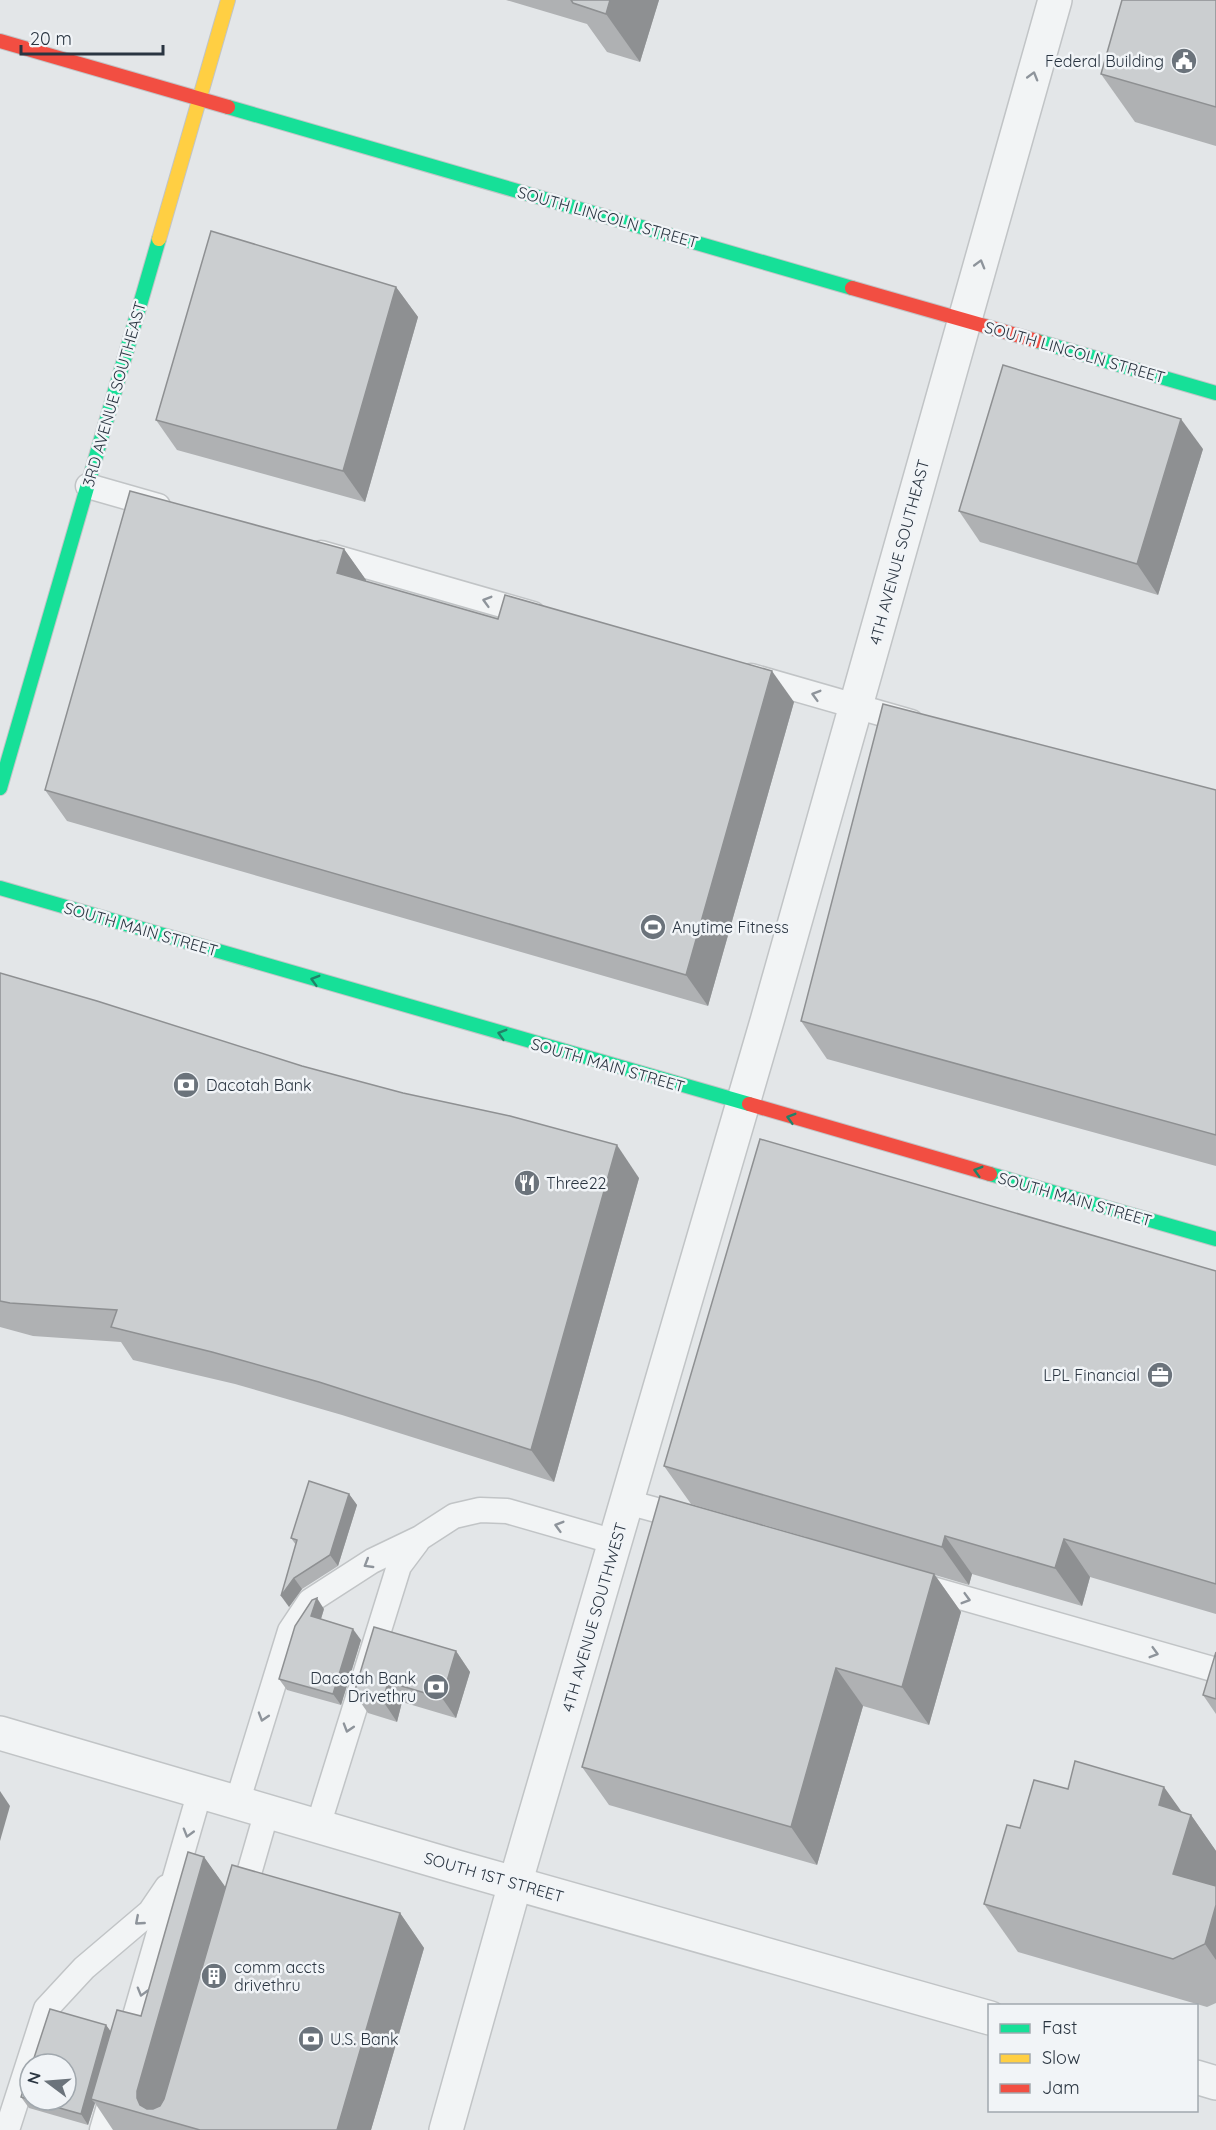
<svg xmlns="http://www.w3.org/2000/svg" width="1216" height="2130" font-family="Quicksand,sans-serif">
	<style>
		.lines { fill: none; stroke-linecap: round; stroke-linejoin: round }
		.lane-casing { stroke: #c1c4c6; stroke-width: 27 }
		.street-casing { stroke: #c1c4c6; stroke-width: 36 }
		.fast-casing { stroke: #c1c4c6; stroke-width: 16 }
		.slow-casing { stroke: #c1c4c6; stroke-width: 16 }
		.jam-casing { stroke: #c1c4c6; stroke-width: 16 }
		.lane { stroke: #f2f4f5; stroke-width: 24 }
		.street { stroke: #f2f4f5; stroke-width: 33 }
		.fast { stroke: #16e098; stroke-width: 14 }
		.slow { stroke: #ffcf43; stroke-width: 14 }
		.jam { stroke: #f24e42; stroke-width: 14 }
		.wall { fill: #afb1b3 }
		.shaded-wall { fill: #8e9092 }
		.building { fill: #cbced0; stroke: #8e9092; stroke-width: 1.5 }
		.oneway { stroke: #8e949b }
		.oneway2 { stroke: #218268 }
		.labels { text-anchor: middle; dominant-baseline: central; stroke-width: 5; stroke-linejoin: round; paint-order: stroke }
		.poi-label { font-size: 16px; fill: #2a3541; stroke: #f1f4f7; text-anchor: start }
		.street-label { font-size: 16px; fill: #2a3541; stroke: #f1f4f7 }
	</style>
	<rect width="100%" height="100%" fill="#e3e6e8"/>
	<g class="lines">
		<g class="lane-casing">
			<g id="lane">
				<polyline points="88,486 158,506"/>
				<polyline points="321,553 533,614"/>
				<polyline points="751,676 911,722"/>
				<polyline points="627,1502 686,1518"/>
				<polyline points="918,1585 1216,1670"/>
				<polyline points="237,1803 290,1631 310,1601 372,1561 420,1538 454,1516 480,1510 507,1511 615,1542"/>
				<polyline points="318,1826 399,1566 417,1542"/>
				<polyline points="241,1901 267,1811"/>
				<polyline points="126,2047 200,1791"/>
				<polyline points="7,2130 46,2009 84,1968 150,1912 167,1887"/>
				<polyline points="102,2130 115,2086"/>
			</g>
		</g>
		<g class="street-casing">
			<g id="street">
				<polyline points="0,1733 457,1867 990,2018"/>
				<polyline points="1196,2077 1216,2083"/>
				<polyline points="446,2130 515,1884 767,1021 1055,0"/>
			</g>
		</g>
		<g class="fast-casing">
			<g id="fast">
				<polyline points="228,107 852,288"/>
				<polyline points="1037,341 1216,393"/>
				<polyline points="0,788 159,239"/>
				<polyline points="0,888 749,1104"/>
				<polyline points="990,1174 1216,1239"/>
			</g>
		</g>
		<g class="slow-casing">
			<polyline id="slow" points="159,239 228,0"/>
		</g>
		<g class="jam-casing">
			<g id="jam">
				<polyline points="0,41 228,107"/>
				<polyline points="852,288 1037,341"/>
				<polyline points="749,1104 990,1174"/>
			</g>
		</g>
		<use href="#lane" class="lane"/>
		<use href="#street" class="street"/>
		<use href="#fast" class="fast"/>
		<use href="#slow" class="slow"/>
		<use href="#jam" class="jam"/>
	</g>
	<g class="wall">
		<polygon points="506,0 659,0 640,62 607,52 587,24"/>
		<polygon points="1216,0 1216,146 1135,122 1101,74"/>
		<polygon points="396,287 418,317 365,502 177,450 156,420"/>
		<polygon points="1203,449 1158,595 980,542 959,511"/>
		<polygon points="344,549 366,580 366,582 794,702 708,1006 67,821 45,790"/>
		<polygon points="1216,790 1216,1166 827,1059 801,1021"/>
		<polygon points="0,973 639,1178 554,1482 342,1415 235,1384 133,1360 121,1342 33,1336 0,1327"/>
		<polygon points="1216,1271 1216,1614 1090,1577 1082,1606 972,1574 969,1585 935,1575 961,1612 929,1725 863,1706 817,1865 609,1805 582,1767 806,1537 691,1504 664,1466"/>
		<polygon points="349,1494 357,1505 338,1566 302,1589 289,1607 296,1545 291,1538"/>
		<polygon points="324,1609 321,1619 361,1640 341,1705 287,1690 279,1679"/>
		<polygon points="456,1651 470,1672 456,1718 402,1702 397,1722 368,1713 354,1693"/>
		<polygon points="1203,1695 1216,1699 1216,1714"/>
		<polygon points="1068,1789 1191,1815 1216,1851 1216,2003 1207,2007 1018,1952 984,1904 1020,1828"/>
		<polygon points="204,1857 225,1887 400,1913 424,1948 371,2130 113,2130 95,2103 88,2125 29,2108 21,2097 106,2025 111,2032 141,2016"/>
	</g>
	<g class="shaded-wall">
		<polygon points="610,0 659,0 640,62 606,14"/>
		<polygon points="396,287 418,317 365,502 343,471"/>
		<polygon points="1181,419 1203,449 1158,595 1137,564"/>
		<polygon points="344,549 366,580 359,605 337,573"/>
		<polygon points="772,671 794,702 708,1006 686,975"/>
		<polygon points="617,1145 639,1178 554,1482 531,1450"/>
		<polygon points="349,1494 357,1505 338,1566 330,1555"/>
		<polygon points="945,1536 972,1574 969,1585 942,1547"/>
		<polygon points="1064,1539 1090,1577 1082,1606 1055,1568"/>
		<polygon points="934,1574 961,1612 929,1725 902,1687"/>
		<polygon points="294,1578 302,1589 289,1607 281,1596"/>
		<polygon points="317,1598 324,1609 318,1628 311,1616"/>
		<polygon points="353,1629 361,1640 341,1705 333,1694"/>
		<polygon points="456,1651 470,1672 456,1718 442,1698"/>
		<polygon points="836,1668 863,1706 817,1865 791,1827"/>
		<polygon points="388,1682 402,1702 397,1722 383,1701"/>
		<polygon points="1164,1787 1189,1822 1191,1815 1216,1851 1216,1891 1173,1874 1159,1805"/>
		<polygon points="0,1791 10,1806 0,1841"/>
		<polygon points="204,1857 229,1892 163,2119 140,2105 137,2098 137,2091"/>
		<polygon points="1216,1905 1216,1960 1205,1944"/>
		<polygon points="400,1913 424,1948 371,2130 337,2130"/>
		<polygon points="106,2025 114,2036 91,2099 95,2103 88,2125 81,2114"/>
	</g>
	<g class="building">
		<polygon points="571,0 610,0 606,14 573,3"/>
		<polygon points="1122,0 1216,0 1216,107 1101,74"/>
		<polygon points="211,231 396,287 343,471 156,420"/>
		<polygon points="1003,365 1181,419 1137,564 959,511"/>
		<polygon points="130,491 344,549 337,573 498,619 505,595 772,671 686,975 45,790"/>
		<polygon points="883,704 1216,790 1216,1135 801,1021"/>
		<polygon points="0,973 97,1001 302,1066 403,1093 510,1116 617,1145 531,1450 319,1382 212,1352 111,1327 117,1310 10,1303 0,1301"/>
		<polygon points="760,1139 1216,1271 1216,1584 1064,1539 1055,1568 945,1536 942,1547 664,1466"/>
		<polygon points="309,1481 349,1494 330,1555 294,1578 281,1596 297,1540 291,1538"/>
		<polygon points="660,1496 934,1574 902,1687 836,1668 791,1827 582,1767"/>
		<polygon points="317,1598 311,1616 353,1629 333,1694 279,1679 295,1626 312,1600"/>
		<polygon points="374,1627 456,1651 442,1698 388,1682 383,1701 354,1693"/>
		<polygon points="1216,1652 1216,1699 1203,1695"/>
		<polygon points="1075,1761 1164,1787 1159,1805 1191,1815 1173,1874 1216,1886 1216,1905 1205,1944 1173,1959 984,1904 1007,1825 1020,1828 1034,1780 1068,1789"/>
		<polygon points="188,1852 204,1857 137,2091 137,2098 140,2105 147,2109 153,2109 160,2106 164,2099 232,1865 400,1913 337,2130 200,2130 91,2099 117,2010 141,2016"/>
		<polygon points="50,2009 106,2025 81,2114 31,2100 66,2100 66,2064 32,2064"/>
		<polygon points="30,2070 30,2100 21,2097"/>
	</g>
	<defs><path id="oneway-chevron" d="M-2-3.5L2.5 0L-2 3.5" fill="none" stroke-width="1.6" stroke-linecap="round" stroke-linejoin="round" transform="scale(1.5)"/></defs>
	<g class="oneway">
		<use href="#oneway-chevron" transform="translate(1033 76) rotate(-74)"/>
		<use href="#oneway-chevron" transform="translate(980 264) rotate(-74)"/>
		<use href="#oneway-chevron" transform="translate(487 601) rotate(-164)"/>
		<use href="#oneway-chevron" transform="translate(816 695) rotate(-164)"/>
		<use href="#oneway-chevron" transform="translate(559 1526) rotate(-164)"/>
		<use href="#oneway-chevron" transform="translate(368 1564) rotate(149)"/>
		<use href="#oneway-chevron" transform="translate(966 1599) rotate(16)"/>
		<use href="#oneway-chevron" transform="translate(1154 1653) rotate(16)"/>
		<use href="#oneway-chevron" transform="translate(263 1717) rotate(107)"/>
		<use href="#oneway-chevron" transform="translate(348 1728) rotate(107)"/>
		<use href="#oneway-chevron" transform="translate(188 1833) rotate(106)"/>
		<use href="#oneway-chevron" transform="translate(139 1921) rotate(139)"/>
		<use href="#oneway-chevron" transform="translate(142 1992) rotate(106)"/>
	</g>
	<g class="oneway2">
		<use href="#oneway-chevron" transform="translate(315 980) rotate(-164)"/>
		<use href="#oneway-chevron" transform="translate(502 1034) rotate(-164)"/>
		<use href="#oneway-chevron" transform="translate(791 1118) rotate(-164)"/>
		<use href="#oneway-chevron" transform="translate(978 1171) rotate(-164)"/>
	</g>
	<defs>
		<g id="civic-disc" transform="scale(1.35)"><circle r="9.5" fill="#6b737b" stroke="#f1f4f7"/><path d="M-.6-6.5H3V-4.5H.6V-3L4-1V1h2V6H-6V1h2V-1L-.6-3ZM-1.2 2.5V6h2.4V2.5Z" fill="#fff"/></g>
		<g id="stadium-disc" transform="scale(1.35)"><circle r="9.5" fill="#6b737b" stroke="#f1f4f7"/><path d="M0-5a6.5 5 0 1 0 0 10a6.5 5 0 1 0 0-10ZM-3.5-1.8h7v3.6h-7Z" fill="#fff"/></g>
		<g id="bank-disc" transform="scale(1.35)"><circle r="9.5" fill="#6b737b" stroke="#f1f4f7"/><path d="M-6-4H6V4H-6ZM0-2.3a2.3 2.3 0 1 0 0 4.6a2.3 2.3 0 1 0 0-4.6Z" fill="#fff"/></g>
		<g id="restaurant-disc" transform="scale(1.35)"><circle r="9.5" fill="#6b737b" stroke="#f1f4f7"/><path d="M-5-6h1v4h1v-4h1v4h1v-4h1v5L-1.5 .5V6h-2V.5L-5-1ZM5-6V6H3V1.5H1.5Q1.5-4 5-6Z" fill="#fff"/></g>
		<g id="office-disc" transform="scale(1.35)"><circle r="9.5" fill="#6b737b" stroke="#f1f4f7"/><path d="M-6-3h4V-5.5h4V-3h4V5H-6ZM-1-4.5V-3h2v-1.5ZM-6 0V1H6V0Z" fill="#fff"/></g>
		<g id="building-disc" transform="scale(1.35)"><circle r="9.5" fill="#6b737b" stroke="#f1f4f7"/><path d="M-4-6H4V6H1V3H-1V6H-4ZM-2.5-4.3h1.7v1.8h-1.7ZM.8-4.3h1.7v1.8H.8ZM-2.5-1h1.7V.8h-1.7ZM.8-1h1.7V.8H.8Z" fill="#fff"/></g>
	</defs>
	<g fill-rule="evenodd">
		<use href="#civic-disc" x="1184" y="61"/>
		<use href="#stadium-disc" x="653" y="927"/>
		<use href="#bank-disc" x="186" y="1085"/>
		<use href="#restaurant-disc" x="527" y="1183"/>
		<use href="#office-disc" x="1160" y="1375"/>
		<use href="#bank-disc" x="436" y="1687"/>
		<use href="#building-disc" x="214" y="1976"/>
		<use href="#bank-disc" x="311" y="2039"/>
	</g>
	<g class="labels">
		<g class="poi-label">
			<text x="1164" y="61" text-anchor="end">Federal Building</text>
			<text x="672" y="927">Anytime Fitness</text>
			<text x="206" y="1085">Dacotah Bank</text>
			<text x="546" y="1183">Three22</text>
			<text x="1140" y="1375" text-anchor="end">LPL Financial</text>
			<text x="416" y="1678" text-anchor="end">Dacotah Bank<tspan x="416" dy="18">Drivethru</tspan></text>
			<text x="234" y="1967">comm accts<tspan x="234" dy="18">drivethru</tspan></text>
			<text x="330" y="2039">U.S. Bank</text>
		</g>
		<g class="street-label">
			<text transform="translate(608 217) rotate(16)">SOUTH LINCOLN STREET</text>
			<text transform="translate(1075 352) rotate(16)">SOUTH LINCOLN STREET</text>
			<text transform="translate(114 394) rotate(-74)">3RD AVENUE SOUTHEAST</text>
			<text transform="translate(899 552) rotate(-75)">4TH AVENUE SOUTHEAST</text>
			<text transform="translate(141 929) rotate(16)">SOUTH MAIN STREET</text>
			<text transform="translate(608 1065) rotate(16)">SOUTH MAIN STREET</text>
			<text transform="translate(1075 1199) rotate(16)">SOUTH MAIN STREET</text>
			<text transform="translate(594 1617) rotate(-74)">4TH AVENUE SOUTHWEST</text>
			<text transform="translate(494 1877) rotate(16)">SOUTH 1ST STREET</text>
		</g>
	</g>
	<rect x="988" y="2004" width="210" height="108" fill="#f1f4f7" stroke="#a1a8ae" stroke-width="1.5"/>
	<rect x="1000" y="2024" width="30" height="9" fill="#16e098" stroke="#a1a8ae" stroke-width="1.5"/>
	<text x="1042" y="2034" font-size="18" fill="#2a3541">Fast</text>
	<rect x="1000" y="2054" width="30" height="9" fill="#ffcf43" stroke="#a1a8ae" stroke-width="1.5"/>
	<text x="1042" y="2064" font-size="18" fill="#2a3541">Slow</text>
	<rect x="1000" y="2084" width="30" height="9" fill="#f24e42" stroke="#a1a8ae" stroke-width="1.5"/>
	<text x="1042" y="2094" font-size="18" fill="#2a3541">Jam</text>
	<g transform="translate(48 2082) rotate(286)"><circle r="28" fill="#f1f4f7" stroke="#a1a8ae" stroke-width="1.5"/>
	<path d="M0-4.5L10 22L0 15L-10 22Z" fill="#6b737b"/>
	<text y="-9" font-size="16" font-weight="bold" text-anchor="middle" fill="#2a3541">N</text>
	</g>
	<path d="M21 45v9h142v-9" fill="none" stroke="#2a3541" stroke-width="3"/>
	<text x="30" y="45" font-size="18" fill="#2a3541" stroke="#f1f4f7" stroke-width="4.5" paint-order="stroke">20 m</text>
</svg>
